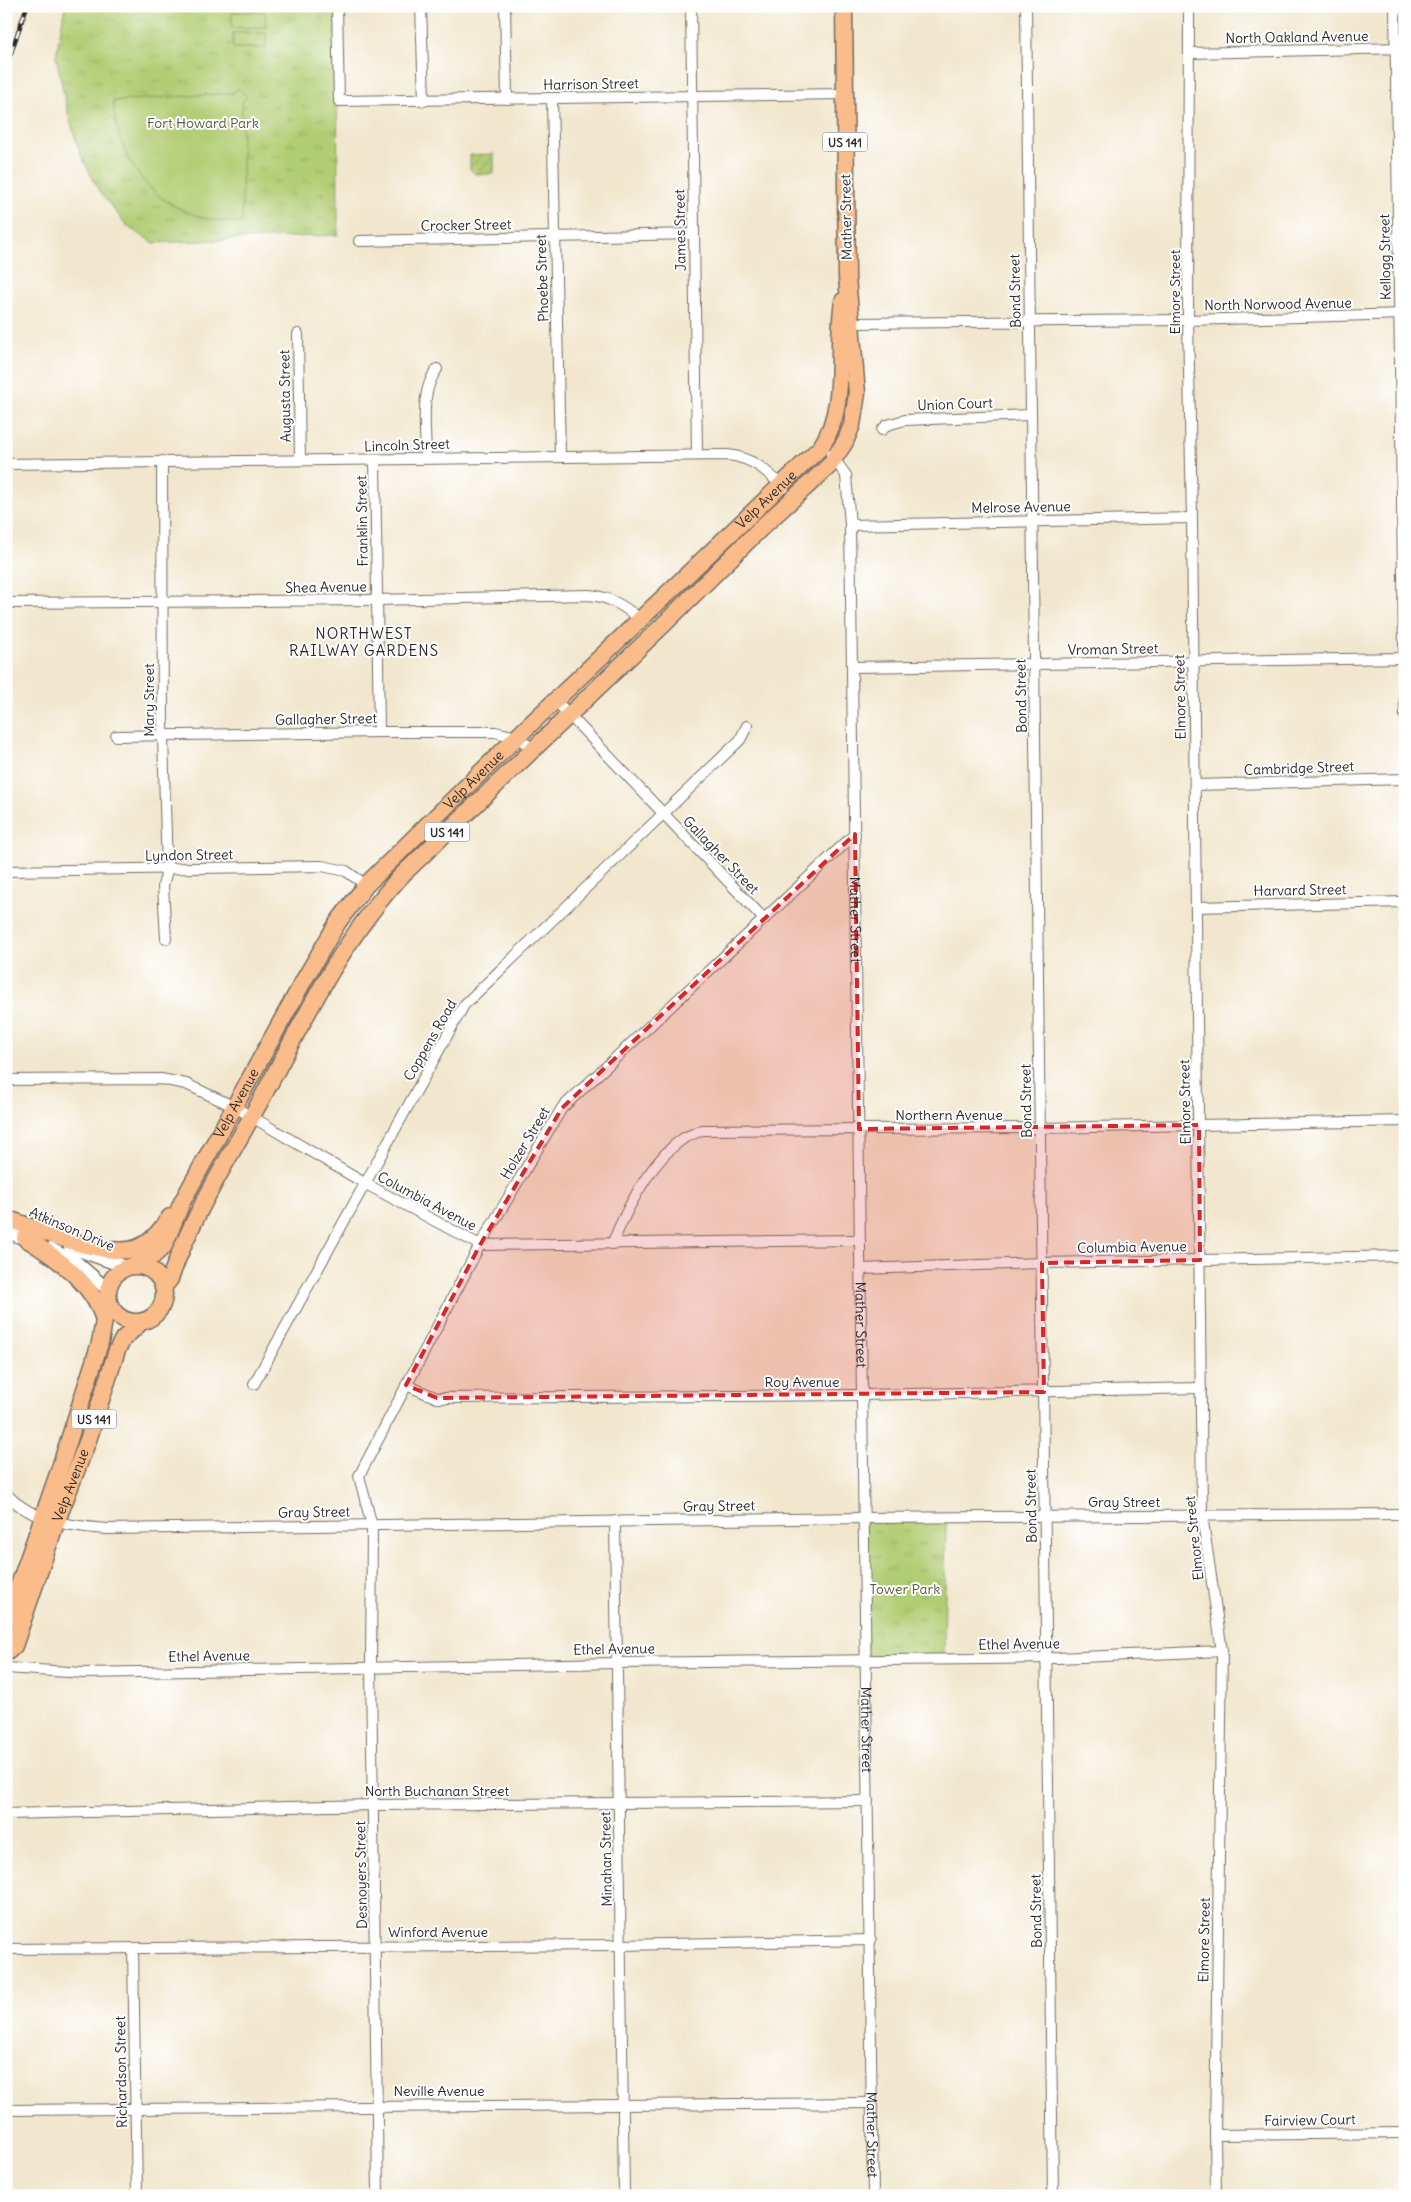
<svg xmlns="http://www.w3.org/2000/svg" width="1411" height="2202" font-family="Delius,sans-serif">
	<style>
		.park { fill: url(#park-tufts); stroke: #6e7c50 }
		.garden { fill: url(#garden-furrows); stroke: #6e7c50 }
		.pitch { fill: #b2ce75; stroke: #6e7c50 }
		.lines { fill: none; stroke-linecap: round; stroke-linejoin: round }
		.minor-casing { stroke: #716d64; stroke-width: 12 }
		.tertiary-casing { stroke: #716d64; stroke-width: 15 }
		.primary-casing { stroke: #716d64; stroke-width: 19 }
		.minor { stroke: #fff; stroke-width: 10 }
		.tertiary { stroke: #fff; stroke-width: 12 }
		.primary { stroke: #fabc8b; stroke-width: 16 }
		.rail-casing { stroke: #2b2b2b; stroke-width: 4.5 }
		.rail { stroke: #fff; stroke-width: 2.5; stroke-dasharray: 8; stroke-linecap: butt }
		.marked { fill: #d62828; fill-opacity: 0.2; stroke: #d62828; stroke-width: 4; stroke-dasharray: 10 6; stroke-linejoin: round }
		.labels { text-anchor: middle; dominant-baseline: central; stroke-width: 4; stroke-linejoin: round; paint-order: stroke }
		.shield { fill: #fff; stroke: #6b6b6b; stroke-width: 1 }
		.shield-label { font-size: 12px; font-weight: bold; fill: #2b2b2b }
		.street-label { font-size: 14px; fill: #2b2b2b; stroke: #fff }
		.park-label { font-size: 14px; fill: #545c41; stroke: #fff }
		.neighbourhood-label { font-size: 15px; letter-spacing: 1px; fill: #2b2b2b; stroke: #fff }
	</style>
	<defs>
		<pattern id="park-tufts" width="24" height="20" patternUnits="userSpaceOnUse" patternTransform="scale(1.25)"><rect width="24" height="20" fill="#b2ce75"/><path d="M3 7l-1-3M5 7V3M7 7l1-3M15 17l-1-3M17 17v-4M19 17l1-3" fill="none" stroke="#99b165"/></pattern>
		<pattern id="garden-furrows" width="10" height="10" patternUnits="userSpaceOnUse" patternTransform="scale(1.25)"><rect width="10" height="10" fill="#b2ce75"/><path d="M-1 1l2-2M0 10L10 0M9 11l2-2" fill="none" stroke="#99b165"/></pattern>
	</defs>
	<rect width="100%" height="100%" fill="#fff"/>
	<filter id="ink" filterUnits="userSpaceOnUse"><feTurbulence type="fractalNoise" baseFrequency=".02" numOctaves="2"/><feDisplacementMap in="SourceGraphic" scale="10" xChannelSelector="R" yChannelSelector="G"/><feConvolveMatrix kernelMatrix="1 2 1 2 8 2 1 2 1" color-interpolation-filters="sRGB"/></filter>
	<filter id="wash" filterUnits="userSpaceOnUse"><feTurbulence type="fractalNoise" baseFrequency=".0096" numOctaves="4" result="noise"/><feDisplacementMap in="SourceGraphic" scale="20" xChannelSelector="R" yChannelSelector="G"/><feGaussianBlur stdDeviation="1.12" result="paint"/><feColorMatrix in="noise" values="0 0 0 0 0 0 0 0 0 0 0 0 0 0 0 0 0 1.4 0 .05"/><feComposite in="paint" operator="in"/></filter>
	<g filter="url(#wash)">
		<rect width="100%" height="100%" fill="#f2e7ce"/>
		<g class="park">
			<polygon points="65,6 337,6 338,235 154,243 128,227 99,191 79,151 66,105 56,56"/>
			<polygon points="946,1517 944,1658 866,1659 864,1518"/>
		</g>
		<polygon class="garden" points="494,154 494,174 475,174 470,169 470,155"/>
		<g class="pitch">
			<polygon points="232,12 265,12 266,27 232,28"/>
			<rect x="233" y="33" width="33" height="15"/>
			<path d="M238 88 247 97 242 102V222C168 223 118 174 113 101L234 93Z"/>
		</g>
	</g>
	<g filter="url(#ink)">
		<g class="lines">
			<g class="minor-casing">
				<g id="minor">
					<polyline points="337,6 339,101 845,94"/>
					<polyline points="421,6 424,101"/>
					<polyline points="505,6 507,99"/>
					<polyline points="691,6 697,454"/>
					<polyline points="1026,6 1053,2196"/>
					<polyline points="1189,6 1188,320 1192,518 1202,1515 1222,1651 1215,2135 1216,2196"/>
					<polyline points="1395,6 1405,717"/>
					<polyline points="1189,53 1405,48"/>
					<polyline points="552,99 560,456"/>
					<polyline points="359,241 694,234"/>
					<polyline points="852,323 1188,320 1405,314"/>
					<polyline points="298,334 300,459"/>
					<polyline points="882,430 887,425 905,420 1031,415"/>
					<path id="s1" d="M831 455 846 475 850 525 873 2196"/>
					<path d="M426 458C426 429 419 393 437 369"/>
					<polyline points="375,460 379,732"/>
					<polyline points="162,461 163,737 167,870 163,886 166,939"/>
					<path d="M6 464 728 455C753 458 767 471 784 488"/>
					<polyline points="850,525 1192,518"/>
					<path d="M6 603 377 600 588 595C609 596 624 606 640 619"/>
					<polyline points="853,667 1405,658"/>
					<polyline points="556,701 764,919"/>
					<polyline points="116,736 379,732 495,732 517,737 533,749"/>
					<polyline points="1195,785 1405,779"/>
					<polyline points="6,871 322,866 346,871 366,885"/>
					<polyline points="1196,907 1405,902"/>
					<polyline points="6,1080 161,1079 186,1084 235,1107 366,1184 480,1245 860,1240"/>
					<path d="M612 1244C627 1208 651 1160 684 1138 689 1135 696 1133 702 1130L1040 1128 1405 1121"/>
					<polyline points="860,1269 1042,1263 1405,1256"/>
					<polyline points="254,1384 464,1005 740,740 747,726"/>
					<polyline points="406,1385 437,1398 862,1395 1201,1388"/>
					<path d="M6 1494C33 1522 70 1526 107 1529L864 1518 1405 1514"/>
					<polyline points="615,1521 624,2196"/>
					<polyline points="6,1668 84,1673 617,1663 1058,1658 1222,1651"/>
					<polyline points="6,1814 373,1805 868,1801"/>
					<polyline points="133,1948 137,2196"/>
					<polyline points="6,1949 620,1945 871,1940"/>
					<polyline points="6,2110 871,2103"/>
					<polyline points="1215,2135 1405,2133"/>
					<polyline points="378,2196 371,1667 372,1526 359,1476 480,1245 562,1108 855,834"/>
				</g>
			</g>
			<g class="tertiary-casing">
				<g id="tertiary">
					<polyline points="6,1232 32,1241"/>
					<polyline points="70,1247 126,1267"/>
					<polyline points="51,1249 75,1261 108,1290"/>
				</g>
			</g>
			<g class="primary-casing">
				<g id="primary">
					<path d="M14 1221C43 1231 108 1259 137 1248 152 1242 161 1230 170 1217"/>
					<path d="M25 1238C56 1257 93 1283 104 1320"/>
					<path id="s2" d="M134 1265 153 1256 164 1246 182 1202 304 980 338 922 366 885 517 737 821 447C849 405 835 348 843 301"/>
					<circle cx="136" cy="1294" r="28"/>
					<path d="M164 1286 170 1279C191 1218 226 1163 257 1107 301 1026 340 941 403 874L661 627 763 526 829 466 845 442 852 425 857 393 847 277 844 6"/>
					<polyline points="6,1622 59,1471 100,1343 105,1315 109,1304"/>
					<path id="s3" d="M6 1653 14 1646 56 1523 88 1440 117 1350 123 1339 141 1322"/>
				</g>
			</g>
			<use href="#minor" class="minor"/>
			<use href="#tertiary" class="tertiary"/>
			<use href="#primary" class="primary"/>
			<g class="rail-casing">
				<polyline id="rail" points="6,67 27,6"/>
			</g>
			<use href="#rail" class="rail"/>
		</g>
	</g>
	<path class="marked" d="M855 834 859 1129 1199 1125 1200 1260 1042 1263 1044 1392 437 1398 406 1385 480 1245 562 1108Z"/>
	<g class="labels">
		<g class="shield">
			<rect x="822.5" y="132.5" width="45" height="19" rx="4"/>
			<rect x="424.5" y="822.5" width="45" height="19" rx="4"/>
			<rect x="71.5" y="1409.5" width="45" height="19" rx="4"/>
		</g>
		<g class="shield-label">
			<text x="845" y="142">US 141</text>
			<text x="447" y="832">US 141</text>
			<text x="94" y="1419">US 141</text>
		</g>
		<g class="street-label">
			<text transform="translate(1297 37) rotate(-1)">North Oakland Avenue</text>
			<text transform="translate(591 84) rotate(-1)">Harrison Street</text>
			<text transform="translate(846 217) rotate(-91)">Mather Street</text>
			<text transform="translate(466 225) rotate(-1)">Crocker Street</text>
			<text transform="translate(680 230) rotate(-91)">James Street</text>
			<text transform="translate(1385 257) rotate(-91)">Kellogg Street</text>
			<text transform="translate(542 278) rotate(-92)">Phoebe Street</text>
			<text transform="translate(1015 291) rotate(-91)">Bond Street</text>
			<text transform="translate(1175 292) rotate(-90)">Elmore Street</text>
			<text transform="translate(1278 304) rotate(-1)">North Norwood Avenue</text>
			<text transform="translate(285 396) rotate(-91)">Augusta Street</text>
			<text transform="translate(955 404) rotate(-2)">Union Court</text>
			<text transform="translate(407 445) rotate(-2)">Lincoln Street</text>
			<text stroke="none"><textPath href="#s2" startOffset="1006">Velp Avenue</textPath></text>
			<text transform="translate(1021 507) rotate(-1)">Melrose Avenue</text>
			<text transform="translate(362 521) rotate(-91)">Franklin Street</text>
			<text transform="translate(326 587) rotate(-1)">Shea Avenue</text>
			<text transform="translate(1113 649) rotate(-1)">Vroman Street</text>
			<text transform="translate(1021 696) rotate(-91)">Bond Street</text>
			<text transform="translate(1180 697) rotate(-91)">Elmore Street</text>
			<text transform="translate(149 700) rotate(-90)">Mary Street</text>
			<text transform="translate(326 719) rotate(-1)">Gallagher Street</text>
			<text transform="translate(1299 768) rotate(-2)">Cambridge Street</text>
			<text stroke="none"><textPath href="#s2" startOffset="601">Velp Avenue</textPath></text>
			<text transform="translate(189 855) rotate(-1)">Lyndon Street</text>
			<text transform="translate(721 855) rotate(46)">Gallagher Street</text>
			<text transform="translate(1300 890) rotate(-1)">Harvard Street</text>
			<text stroke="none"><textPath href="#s1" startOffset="470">Mather Street</textPath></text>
			<text transform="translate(430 1040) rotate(-60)">Coppens Road</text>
			<text transform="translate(1026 1101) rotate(-91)">Bond Street</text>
			<text transform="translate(1185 1102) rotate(-91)">Elmore Street</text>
			<text stroke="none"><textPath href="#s2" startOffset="196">Velp Avenue</textPath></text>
			<text x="949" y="1115">Northern Avenue</text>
			<text transform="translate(525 1143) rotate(-59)">Holzer Street</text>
			<text transform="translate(427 1201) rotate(28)">Columbia Avenue</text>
			<text transform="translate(72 1229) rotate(23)">Atkinson Drive</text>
			<text transform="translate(1132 1247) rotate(-1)">Columbia Avenue</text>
			<text stroke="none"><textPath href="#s1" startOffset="875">Mather Street</textPath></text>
			<text x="802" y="1382">Roy Avenue</text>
			<text stroke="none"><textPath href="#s3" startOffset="181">Velp Avenue</textPath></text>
			<text x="1124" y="1502">Gray Street</text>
			<text transform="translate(719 1506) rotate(-1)">Gray Street</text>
			<text transform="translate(1031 1506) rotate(-91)">Bond Street</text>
			<text transform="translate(314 1512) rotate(-1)">Gray Street</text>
			<text transform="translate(1194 1538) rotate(-96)">Elmore Street</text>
			<text transform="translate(1019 1644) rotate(-1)">Ethel Avenue</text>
			<text transform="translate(614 1649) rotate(-1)">Ethel Avenue</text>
			<text transform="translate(209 1656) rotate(-1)">Ethel Avenue</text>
			<text stroke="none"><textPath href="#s1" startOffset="1280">Mather Street</textPath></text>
			<text x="437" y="1791">North Buchanan Street</text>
			<text transform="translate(606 1859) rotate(-91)">Minahan Street</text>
			<text transform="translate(361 1875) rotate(-91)">Desnoyers Street</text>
			<text transform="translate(1036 1911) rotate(-91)">Bond Street</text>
			<text x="438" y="1932">Winford Avenue</text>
			<text transform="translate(1204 1940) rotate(-89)">Elmore Street</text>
			<text transform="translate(121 2072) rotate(-91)">Richardson Street</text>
			<text x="439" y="2091">Neville Avenue</text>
			<text transform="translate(1310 2120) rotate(-1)">Fairview Court</text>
			<text stroke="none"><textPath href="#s1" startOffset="1685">Mather Street</textPath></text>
		</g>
		<g class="park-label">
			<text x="203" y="123">Fort Howard Park</text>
			<text x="905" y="1589">Tower Park</text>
		</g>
		<g class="neighbourhood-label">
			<text x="364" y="633">NORTHWEST<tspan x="364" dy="17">RAILWAY GARDENS</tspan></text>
		</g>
	</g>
	<rect width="1411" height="2202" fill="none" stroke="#fff" stroke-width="25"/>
</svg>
